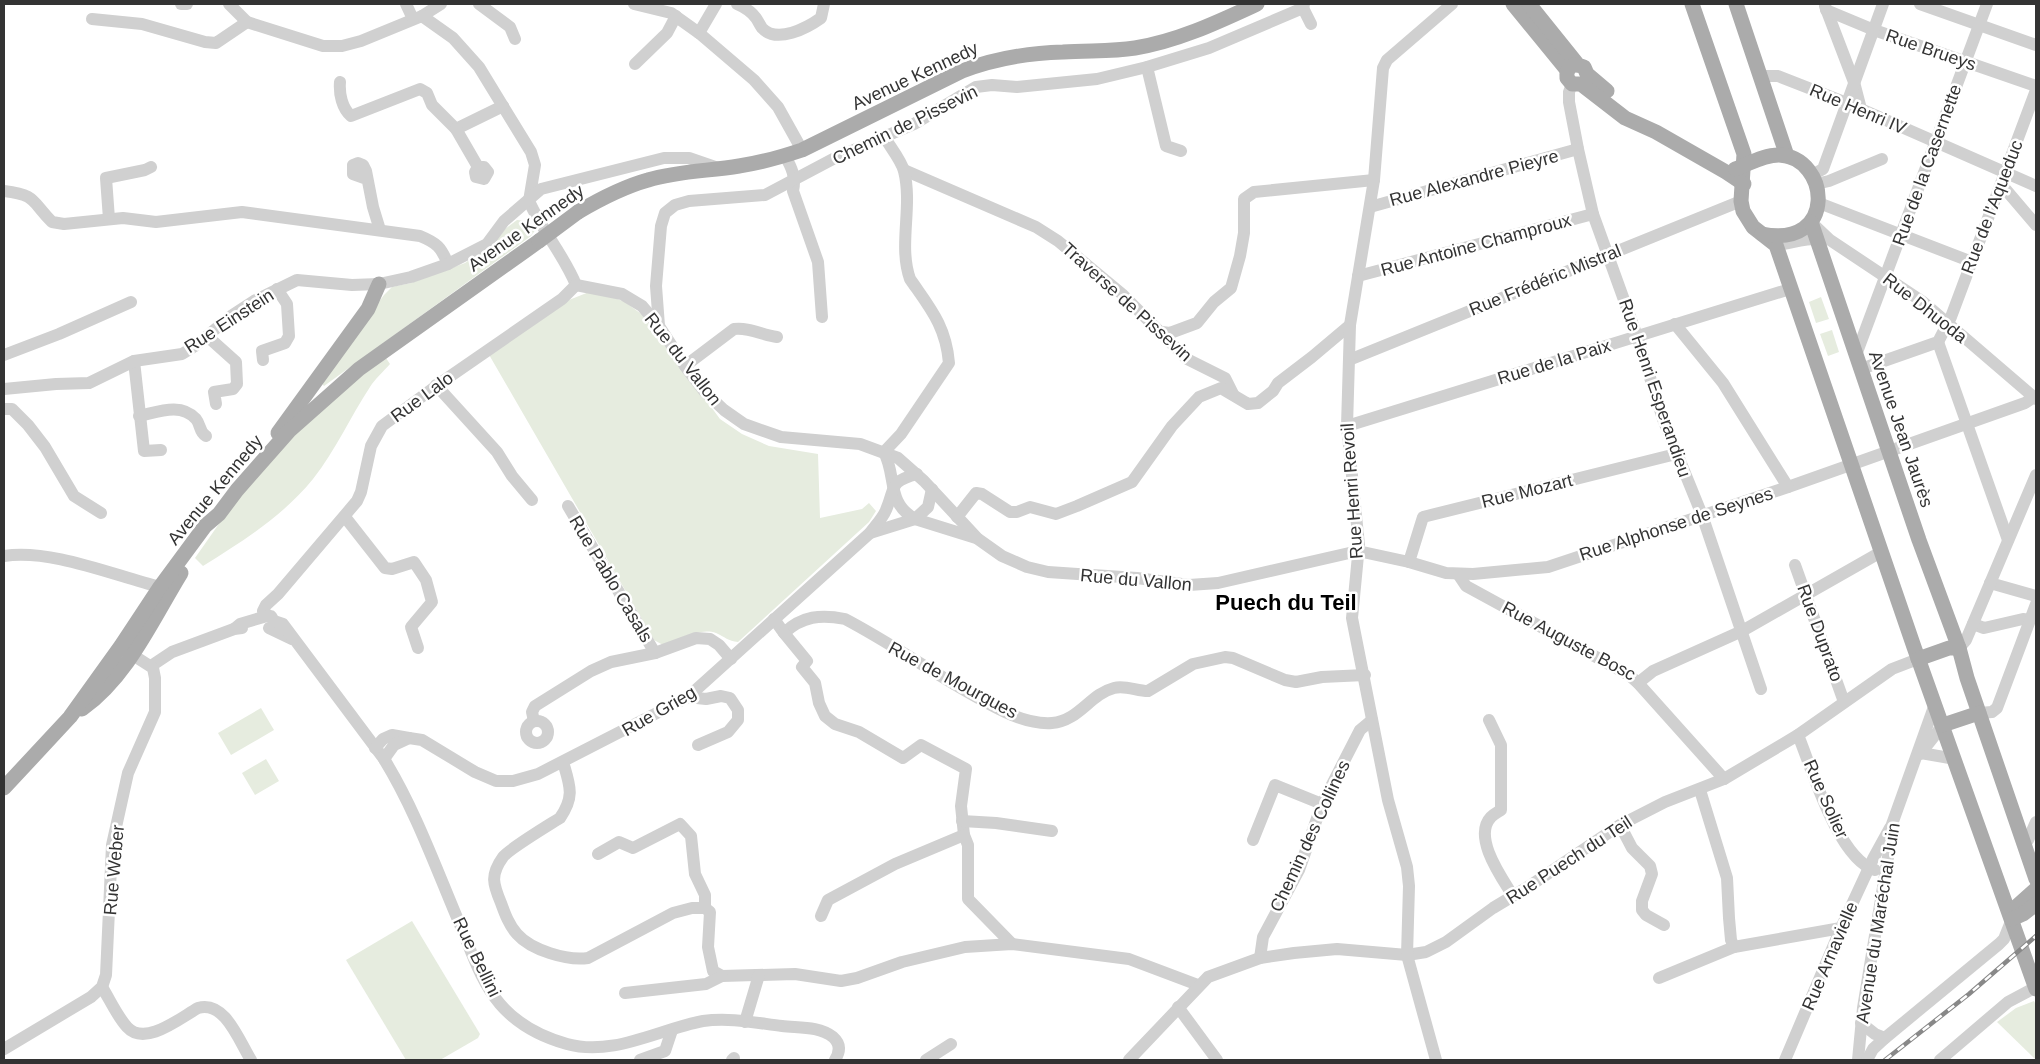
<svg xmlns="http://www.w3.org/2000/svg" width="2040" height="1064" font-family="Helvetica,sans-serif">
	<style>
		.green { fill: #e6ecdf }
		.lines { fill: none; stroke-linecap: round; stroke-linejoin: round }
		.minor { stroke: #d0d0d0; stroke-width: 12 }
		.major { stroke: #ababab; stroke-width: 15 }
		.rail-casing { stroke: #888; stroke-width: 4.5 }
		.rail { stroke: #fff; stroke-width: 2.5; stroke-dasharray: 8; stroke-linecap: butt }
		.major-bridge { stroke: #ababab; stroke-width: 15 }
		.labels { text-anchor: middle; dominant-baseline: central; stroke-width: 5; stroke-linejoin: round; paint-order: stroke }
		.street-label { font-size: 18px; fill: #333; stroke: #fff }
		.district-label { font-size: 22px; font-weight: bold; fill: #000; stroke: #fff }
	</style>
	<rect width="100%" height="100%" fill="#fff"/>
	<g class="green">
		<polygon points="517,220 527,221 536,229 531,236 324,386 320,381 384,295 392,287 411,283 465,263 491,245 505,229"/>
		<path d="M589 292 607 295 625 302 644 316 720 419 742 434 769 446 818 454 820 518 862 509 869 503 876 511 869 522 738 642C728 641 725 637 716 633 700 627 678 640 663 645L654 640 488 353 569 300Z"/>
		<polygon points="1821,297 1829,319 1816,323 1809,302"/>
		<polygon points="1832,330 1839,352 1828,356 1820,334"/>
		<path d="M386 358 390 364C383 372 375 379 370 387 350 417 336 450 313 479 282 517 244 540 203 566L195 558 242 491 294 433 335 395Z"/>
		<polygon points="261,708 274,730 231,755 218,733"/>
		<polygon points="266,759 279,781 255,795 242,773"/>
		<polygon points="412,921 480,1034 478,1038 440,1060 406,1060 346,960"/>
		<polygon points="2034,1001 2036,1005 2036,1060 1997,1022 2016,1008"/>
	</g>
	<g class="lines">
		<g class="minor">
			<polyline points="181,4 187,4"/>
			<polyline points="229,4 247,22 323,46 342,46 361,41 422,16 441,4"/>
			<polyline points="406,4 413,19"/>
			<polyline points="479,4 510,27 515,39"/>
			<polyline points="634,4 671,13 699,33 754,80 778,107 802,150"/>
			<path d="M737 4C744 7 751 11 756 18 758 21 760 25 762 28 777 44 807 28 821 18L824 4"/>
			<polyline points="1920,4 2036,45"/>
			<polyline points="1825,6 1854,82 1861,109"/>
			<polyline points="1303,8 1311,24"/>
			<polyline points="1826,10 1874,30 2036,86"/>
			<polyline points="422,16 453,38 479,67 531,152 535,165 529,201"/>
			<polyline points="92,19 142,24 205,42 216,43 247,22"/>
			<polyline points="699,33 716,4"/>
			<polyline points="635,64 667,33 676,16"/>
			<polyline points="1147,67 1166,146 1181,151"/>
			<polyline points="1760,76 1778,76 1847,103 2036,186"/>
			<path d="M340 82C339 94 342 108 351 116L420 89 427 93 432 105 456 129 503 106"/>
			<polyline points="1572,84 1569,92 1569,102 1578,149 1593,214 1637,336 1663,419 1702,515 1761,689"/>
			<polyline points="456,129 478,167 475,172 476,177 484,179 488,172 484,167 478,167"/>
			<path d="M785 156C792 168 796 177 793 191L818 262 822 317"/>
			<polyline points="904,170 1036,227 1058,241 1122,294 1187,359 1225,378 1233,394"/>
			<polyline points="1812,175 1823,169 1883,4"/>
			<polyline points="367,179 353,174 353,165 358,163 363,165 366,171 373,207 380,230"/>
			<polyline points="1816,184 1829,181 1882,159"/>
			<polyline points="2001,184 2036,225"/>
			<path d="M4 191C37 195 31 201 52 222L64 224 123 218 156 222 242 212 420 236C437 243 441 247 448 264"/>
			<path d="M529 201C542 231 564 255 576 285"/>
			<polyline points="1819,203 1972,262"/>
			<polyline points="1370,207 1578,149"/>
			<polyline points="109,219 106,178 145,170 151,167"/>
			<polyline points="1811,222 1830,240 1923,302 2036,399"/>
			<path d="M1776 245C1793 243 1807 237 1825 239"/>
			<polyline points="1358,276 1593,214"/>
			<polyline points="576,285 622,294 642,306 659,326 685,366 705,392 724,410 744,424 781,437 860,444 898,458 924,481 978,539 1002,556 1027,567 1048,572 1137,578 1189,585 1218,583 1358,551 1409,562 1446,573 1473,574 1548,567 1788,487 2025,403 2034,397"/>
			<polyline points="1675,324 1723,383 1788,487"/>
			<polyline points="659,326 656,286 661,226 665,213 675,205 689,201 765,195 833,159 914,124 976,87 992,85 1017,87 1097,79 1147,67 1209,48 1303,8 1304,4"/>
			<polyline points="1162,332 1170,333 1197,323 1214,302 1231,288 1240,256 1244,233 1244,199 1254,192 1374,180"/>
			<polyline points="207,336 236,362 237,384 233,389 214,392 216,404"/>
			<polyline points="1938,342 2008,540"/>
			<polyline points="4,355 59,334 131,302"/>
			<polyline points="1856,355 1987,4"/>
			<polyline points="263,360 262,351 285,343 289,336 287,304 277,289"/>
			<polyline points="1349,360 1741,201"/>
			<polyline points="134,361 144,451 161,450"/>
			<path d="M685 366 734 329C749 327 762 335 777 337"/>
			<polyline points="1861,369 1938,342 1951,317 2036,90"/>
			<polyline points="436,385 497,452 512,476 532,500"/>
			<polyline points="4,389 56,384 89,383 134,361 182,354 195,346 231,316 254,301 297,280 352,285 379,284 411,277 448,264 487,244 504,221 541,189 664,158 689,158 718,168"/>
			<polyline points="4,409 12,409 28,425 45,447 74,496 101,513"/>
			<path d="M139 416C158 412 181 402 196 419 201 425 199 432 206 436"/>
			<polyline points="1347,426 1790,289"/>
			<path d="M884 452 901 434 949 363C946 326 930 308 910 279 898 245 913 207 904 171 901 160 891 148 885 138"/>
			<path d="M884 452C897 477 886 502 915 519L976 538"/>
			<polyline points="568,506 655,653"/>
			<polyline points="345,517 385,568 392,569 414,562 426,580 432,602 411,627 418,648"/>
			<polyline points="957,517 976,493 982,494 1010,512 1017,512 1030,507 1056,514 1077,506 1132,482 1172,426 1199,397 1221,388 1248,404 1258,403 1273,391 1278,383 1312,357 1350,325"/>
			<polyline points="870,533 915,519 928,507 932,489"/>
			<path d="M4 556C52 549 112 575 160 587"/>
			<polyline points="1409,562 1423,517 1676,454"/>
			<polyline points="1795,565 1844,702"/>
			<polyline points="1458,574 1466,586 1629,675 1638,683 1724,779"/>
			<polyline points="1990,583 2036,596"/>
			<polyline points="265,616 263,611 266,605 278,594 357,501 361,492 371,446 382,426 439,384 562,299 576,285"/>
			<path d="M774 619 784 633C802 616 821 614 845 619 889 642 930 671 973 695 996 708 1025 725 1052 723 1079 721 1090 694 1114 688 1125 685 1137 691 1148 691L1193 664 1225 657 1233 658 1285 680 1296 682 1322 677 1365 675"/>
			<polyline points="1973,624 1984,628 2023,619 2030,620"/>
			<polyline points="269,628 292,639"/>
			<path d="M234 629 240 624 267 616H271L274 621 283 624 384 759C416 811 437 871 461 927 472 953 481 982 500 1004 518 1025 542 1037 567 1044 613 1057 659 1029 703 1021 729 1017 757 1023 782 1026 799 1028 819 1026 833 1037 841 1044 840 1052 835 1060"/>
			<polyline points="784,633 807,661 802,667 815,683 819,703 825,716 835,724 859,732 903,758 921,745 966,769 961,806 964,835 968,845 968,899 1012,944"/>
			<polyline points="1959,648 1966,640 2036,475"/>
			<polyline points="151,666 172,652 234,629 242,628"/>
			<polyline points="1638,683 1653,671 1742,631 1881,552"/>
			<polyline points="688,697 706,699 721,696 730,698 738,710 738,720 728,732 698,745"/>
			<polyline points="1979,713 1992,712 1997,708 2036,604"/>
			<path d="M1489 720 1501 745V810C1498 812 1494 814 1491 817 1472 837 1502 878 1513 896"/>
			<polyline points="534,721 532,712 535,706 591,671 611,662 655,653 696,638 710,639 719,645 731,659"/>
			<circle cx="537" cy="732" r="11"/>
			<path d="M1798 735C1812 769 1838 859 1875 870"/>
			<path d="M375 748 383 739 392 735 409 738 422 740 475 772 496 781H513L538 774 688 697 870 533C875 526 883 518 886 510 896 487 888 482 917 474"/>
			<polyline points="1921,753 1955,759"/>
			<polyline points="1920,754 1943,725"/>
			<polyline points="384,759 394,745 409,738"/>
			<path d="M563 762C570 786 575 796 560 818 549 825 509 849 503 857 490 875 493 884 501 903 505 914 509 925 517 934 531 950 567 961 588 958L673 913 692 908H705"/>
			<polyline points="1700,790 1727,878 1729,918 1731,940 1734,947"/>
			<polyline points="962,821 996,823 1052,831"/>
			<polyline points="1620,825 1632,848 1650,866 1652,874 1642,901 1642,910 1646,915 1664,925"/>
			<polyline points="1253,840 1275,785 1322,804"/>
			<polyline points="2023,842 2028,840 2036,822"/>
			<polyline points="598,854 619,842 633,848 680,824 691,836 695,874 705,895 705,908 710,912 708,947 713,971 722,976 795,974 841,981 857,978 902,962 965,947 1012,944 1129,959 1198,985"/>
			<polyline points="821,916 828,900 895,864 964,835"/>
			<polyline points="1260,958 1263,937 1299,870 1322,804 1360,730 1372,720"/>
			<polyline points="1659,978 1734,947 1841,928"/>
			<path d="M102 987C110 1000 117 1016 127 1027 145 1047 180 1018 198 1008 225 1000 239 1041 251 1060"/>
			<polyline points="625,993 706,984 722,976"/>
			<polyline points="1178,1007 1217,1060"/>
			<polyline points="745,1022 759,975"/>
			<polyline points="1861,1023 1875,1034 1885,1038"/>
			<polyline points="4,1049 91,997 102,987 106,975 112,845 128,773 155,712 155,678 153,668 125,650"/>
			<polyline points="640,1060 665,1051 672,1030"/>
			<polyline points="732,1060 734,1058"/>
			<polyline points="926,1060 951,1044"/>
			<polyline points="1129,1060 1208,977 1260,958 1294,953 1337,949 1407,955 1426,952 1446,942 1493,908 1528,887 1620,825 1665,802 1724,779 1798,735 1892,669 1918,659"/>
			<polyline points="1436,1060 1407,955 1409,886 1407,867 1388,800 1352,618 1359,545 1347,426 1350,325 1374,180 1383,68 1387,60 1452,4"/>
			<polyline points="1785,1060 1841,928 1873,859 1890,828"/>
			<polyline points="1858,1060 1863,1008 1889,851 1891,827 1935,704"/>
			<polyline points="1867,1060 1873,1049 1885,1038 1999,944 2004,939 2012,919"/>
			<polyline points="1940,1060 2008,1002 2036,987"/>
		</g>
		<g class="major">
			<polyline points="1513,4 1567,70"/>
			<polyline points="1529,4 1570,55 1578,65 1584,67 1587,74 1607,91"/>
			<polyline points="1692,4 1744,154 1741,201 1743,211 1753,227 1776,245 1914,647 2036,989"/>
			<polyline points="1736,4 1787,156"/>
			<path d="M1578 65C1570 64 1566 70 1567 78L1572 84H1581L1625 118 1656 132 1726 172 1744 184"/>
			<path d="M1735 169C1749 164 1763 155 1779 155 1830 157 1838 249 1762 234"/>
			<path d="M578 212C600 199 623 187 648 180 677 171 709 171 739 166 760 163 781 157 802 150L962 71C996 58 1028 53 1063 52 1087 50 1111 52 1135 48 1178 41 1218 22 1257 4"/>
			<polyline points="1811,222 1919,540 1959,648 1967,678 2036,879"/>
			<polyline points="278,433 368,309 379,284"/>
			<polyline points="1918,659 1949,648 1959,648"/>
			<path d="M82 709C128 676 152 620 181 573"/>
			<polyline points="1943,725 1979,713"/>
			<polyline points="4,788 70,717 121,646 160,587 205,526 219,514 237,490 289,431 359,369 539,241"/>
			<polyline points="2012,919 2017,906 2036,889"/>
			<polyline points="2012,919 2023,914 2036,904"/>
		</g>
		<g class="rail-casing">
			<polyline id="rail" points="1885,1060 1969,994 2036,936"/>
		</g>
		<use href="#rail" class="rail"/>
		<polyline class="major-bridge" points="539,241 578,212"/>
	</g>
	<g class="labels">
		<g class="street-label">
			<text transform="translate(1931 50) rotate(19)">Rue Brueys</text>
			<text transform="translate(915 76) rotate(-25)">Avenue Kennedy</text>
			<text transform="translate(1858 109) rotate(23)">Rue Henri IV</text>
			<text transform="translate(905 125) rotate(-26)">Chemin de Pissevin</text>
			<text transform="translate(1927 165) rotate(-70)">Rue de la Casernette</text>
			<text transform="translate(1474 178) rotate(-15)">Rue Alexandre Pieyre</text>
			<text transform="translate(1992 207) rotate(-69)">Rue de l'Aqueduc</text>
			<text transform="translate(526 228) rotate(-35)">Avenue Kennedy</text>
			<text transform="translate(1476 245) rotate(-15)">Rue Antoine Champroux</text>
			<text transform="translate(1545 280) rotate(-22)">Rue Frédéric Mistral</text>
			<text transform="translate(1127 302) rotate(42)">Traverse de Pissevin</text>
			<text transform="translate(1925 308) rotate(38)">Rue Dhuoda</text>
			<text transform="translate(229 321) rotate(-33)">Rue Einstein</text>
			<text transform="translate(683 359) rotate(52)">Rue du Vallon</text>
			<text transform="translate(1554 362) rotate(-17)">Rue de la Paix</text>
			<text transform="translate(1655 388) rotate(71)">Rue Henri Esperandieu</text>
			<text transform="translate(422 397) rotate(-36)">Rue Lalo</text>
			<text transform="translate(1901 429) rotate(71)">Avenue Jean Jaurès</text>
			<text transform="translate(215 490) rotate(-50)">Avenue Kennedy</text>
			<text transform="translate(1352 491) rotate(-94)">Rue Henri Revoil</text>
			<text transform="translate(1527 491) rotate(-14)">Rue Mozart</text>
			<text transform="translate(1676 524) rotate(-18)">Rue Alphonse de Seynes</text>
			<text transform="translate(611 579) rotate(59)">Rue Pablo Casals</text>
			<text transform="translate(1136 580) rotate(5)">Rue du Vallon</text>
			<text transform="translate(1820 633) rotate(70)">Rue Duprato</text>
			<text transform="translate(1569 641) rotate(28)">Rue Auguste Bosc</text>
			<text transform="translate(953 680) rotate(28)">Rue de Mourgues</text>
			<text transform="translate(659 711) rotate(-30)">Rue Grieg</text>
			<text transform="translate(1826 799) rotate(66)">Rue Solier</text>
			<text transform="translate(1310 836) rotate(-65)">Chemin des Collines</text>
			<text transform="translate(1569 860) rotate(-33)">Rue Puech du Teil</text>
			<text transform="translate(114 870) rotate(-85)">Rue Weber</text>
			<text transform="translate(1878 923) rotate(-81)">Avenue du Maréchal Juin</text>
			<text transform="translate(1830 956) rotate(-67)">Rue Arnavielle</text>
			<text transform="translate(477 957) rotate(64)">Rue Bellini</text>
		</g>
		<g class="district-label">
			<text x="1286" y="602">Puech du Teil</text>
		</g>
	</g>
	<rect width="2040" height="1064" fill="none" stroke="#333333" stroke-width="10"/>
</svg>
